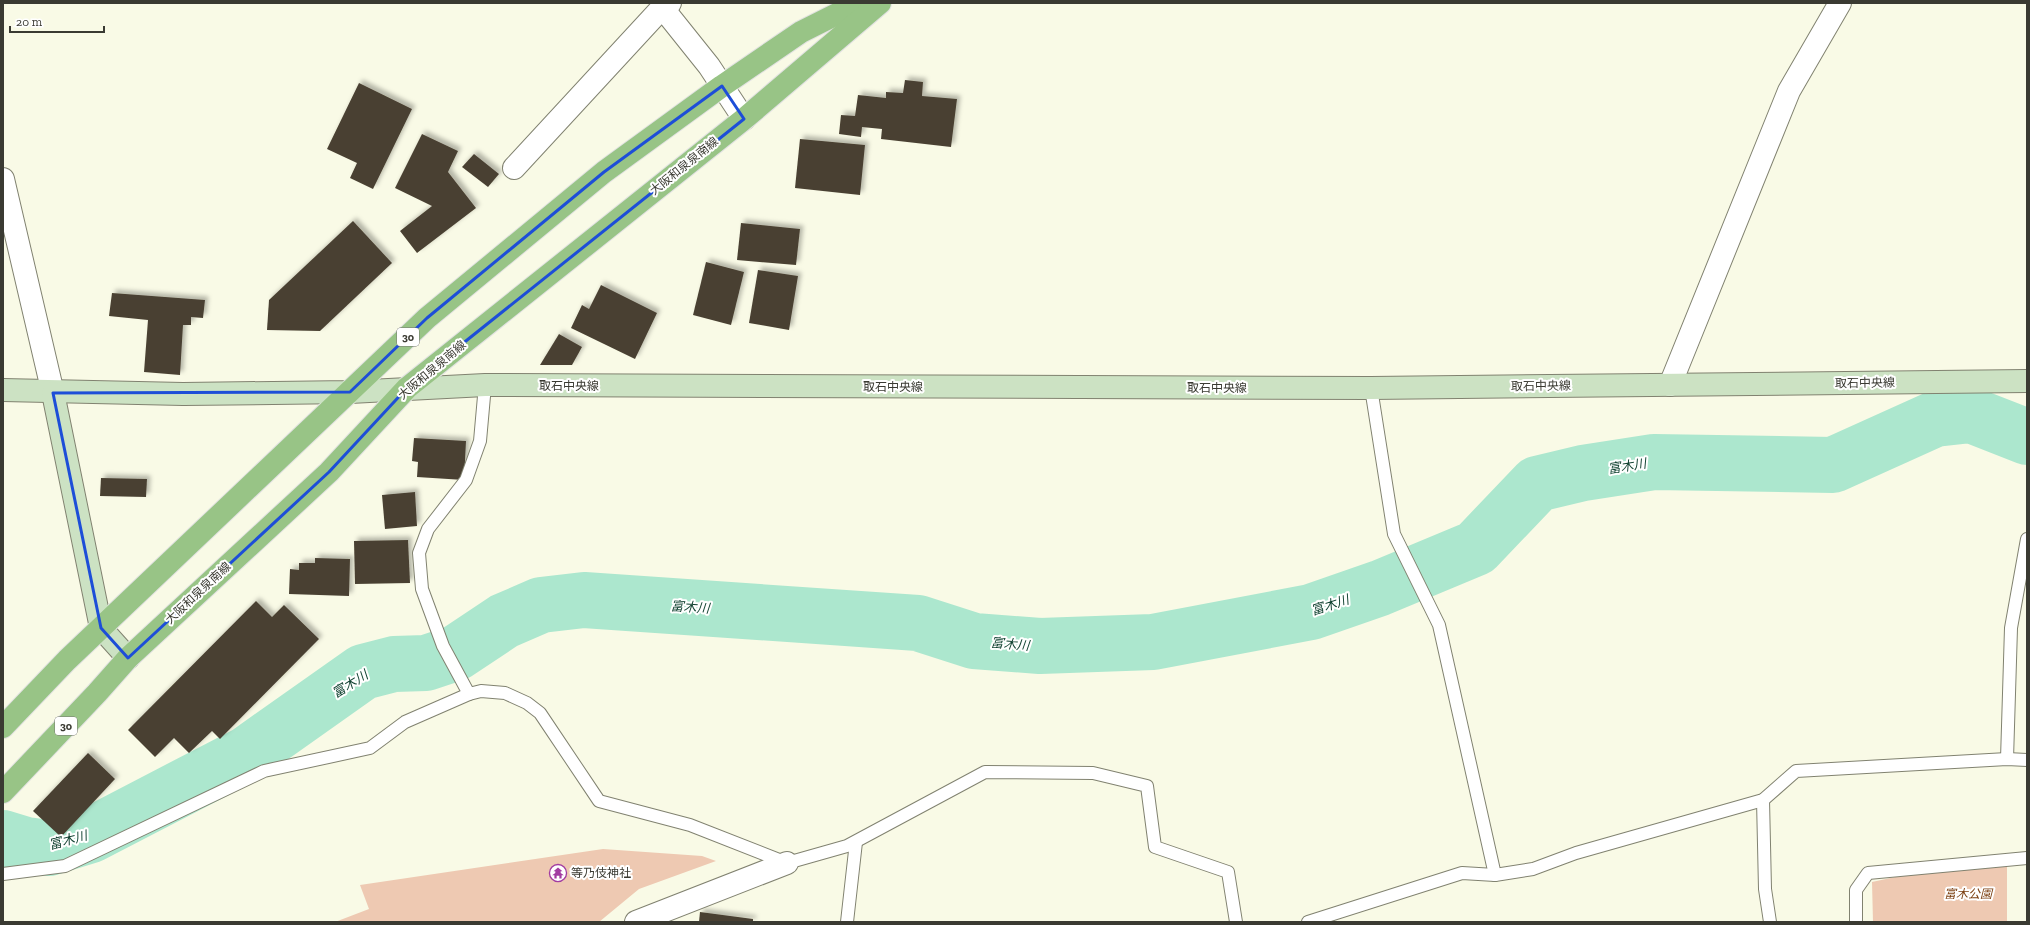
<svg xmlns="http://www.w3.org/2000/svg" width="2030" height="925" font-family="'Zilla Slab','Noto Sans JP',serif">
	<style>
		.green { fill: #eec9b2 }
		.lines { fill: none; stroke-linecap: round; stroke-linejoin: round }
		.river { stroke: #ace7ce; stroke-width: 56 }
		.building { fill: #4a4132; filter: url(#shadow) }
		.lane-casing { stroke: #818270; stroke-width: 14 }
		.street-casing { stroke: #818270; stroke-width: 24 }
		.secondary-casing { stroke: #818270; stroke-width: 24 }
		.primary-casing { stroke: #e3e3e2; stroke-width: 24 }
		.lane { stroke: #fff; stroke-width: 12 }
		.street { stroke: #fff; stroke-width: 22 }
		.secondary { stroke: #cce2c3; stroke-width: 22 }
		.primary { stroke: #98c486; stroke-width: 22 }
		.marked { fill: none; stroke: #1d4ed8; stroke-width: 3; stroke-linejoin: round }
		.labels { text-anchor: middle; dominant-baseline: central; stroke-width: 4; stroke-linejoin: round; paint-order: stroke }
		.shield { fill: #fff; stroke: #757570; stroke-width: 1 }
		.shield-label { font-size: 11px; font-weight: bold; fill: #3a3a32 }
		.street-label { font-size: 12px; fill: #3a3a32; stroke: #fff }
		.poi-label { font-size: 12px; fill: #3a3a32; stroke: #fff; text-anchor: start }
		.park-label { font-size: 12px; font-style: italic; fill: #7b3f10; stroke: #fff }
		.water-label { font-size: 13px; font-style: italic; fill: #124332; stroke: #fff }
	</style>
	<defs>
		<filter id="shadow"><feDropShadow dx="3.5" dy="-3.5" stdDeviation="2" flood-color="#0004"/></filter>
	</defs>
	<rect width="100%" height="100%" fill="#f9fae6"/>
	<g class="green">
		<polygon points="603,849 702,856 716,861 639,889 599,922 335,922 369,909 360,885"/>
		<polygon points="1951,865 2007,866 2007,922 1873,922 1872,882"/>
	</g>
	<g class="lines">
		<polyline class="river" points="3,838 26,845 49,848 91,835 247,754 363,672 394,664 426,663 456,653 504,621 541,605 584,600 918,623 974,641 1040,646 1153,642 1311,612 1380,588 1476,548 1537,484 1583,473 1654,462 1833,465 1935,419 1971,415 2027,437"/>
	</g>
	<g class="building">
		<polygon points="905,80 923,82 922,96 957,99 951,147 881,139 882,129 862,127 861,137 839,134 841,115 855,116 858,95 886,98 886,92 903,93"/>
		<polygon points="359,83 412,109 373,189 350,178 357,163 327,149"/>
		<polygon points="422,134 458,151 448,172 476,208 417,253 400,231 432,206 395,188"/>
		<polygon points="800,139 865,145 860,195 795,188"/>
		<polygon points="474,154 499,174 488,187 462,167"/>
		<polygon points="353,221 392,263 320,331 267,330 269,300"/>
		<polygon points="741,223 800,229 796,265 737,260"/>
		<polygon points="706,262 744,272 731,325 693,315"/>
		<polygon points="758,270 798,276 789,330 749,323"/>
		<polygon points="601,285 657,313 635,359 571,328 582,305 589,309"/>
		<polygon points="112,293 205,300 203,318 191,317 191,325 183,325 180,375 144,372 148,320 109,316"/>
		<polygon points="559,334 582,347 572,365 540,365"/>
		<polygon points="414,438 466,441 464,480 417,477 418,462 412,461"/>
		<polygon points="101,478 147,479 146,497 100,496"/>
		<polygon points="415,492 417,526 385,529 382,495"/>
		<polygon points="408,540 410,583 355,584 354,541"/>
		<polygon points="315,558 350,559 349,596 289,594 290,569 299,570 299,563 315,563"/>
		<polygon points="256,601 272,617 284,605 319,639 220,739 212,731 189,753 174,738 155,757 128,730"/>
		<polygon points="88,753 115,779 61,837 33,811"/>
		<polygon points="700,912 753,919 753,922 699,922"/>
	</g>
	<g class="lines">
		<g class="lane-casing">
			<g id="lane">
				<polyline points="1371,388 1394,534 1439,625 1495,875"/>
				<polyline points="469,694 443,646 422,589 419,553 428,529 466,480 480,441 485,385"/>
				<polyline points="2007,759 2011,628 2027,539"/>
				<polyline points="1763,800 1765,889 1770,922"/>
				<polyline points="3,874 65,866 264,771 370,748 405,722 469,694 481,691 505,693 527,703 540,713 599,801 690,825 787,863 847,846 985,772 1093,773 1147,786 1155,847 1228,872 1236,922"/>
				<polyline points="847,922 856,842"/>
				<polyline points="1308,922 1462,873 1495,875 1533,869 1576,853 1763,800 1796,771 2007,759 2027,760"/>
				<polyline points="1856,922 1856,890 1868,873 2027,858"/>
			</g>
		</g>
		<g class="street-casing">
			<g id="street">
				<polyline points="665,11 709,66 744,119"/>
				<polyline points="514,168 659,11 665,11 670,3"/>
				<polyline points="3,179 53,393"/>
				<polyline points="1670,385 1789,91 1840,3"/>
				<polyline points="636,922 787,863"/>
			</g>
		</g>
		<g class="secondary-casing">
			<g id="secondary">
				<polyline points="3,390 183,394 350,392 485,385 1371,388 2027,381"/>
				<polyline points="53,393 101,628 128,658"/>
			</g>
		</g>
		<g class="primary-casing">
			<g id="primary">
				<polyline points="3,727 67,660 427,318 604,172 722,86 801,32 859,3"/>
				<polyline points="3,792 97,693 128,658 329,472 407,388 744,119 880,3"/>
			</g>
		</g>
		<use href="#lane" class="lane"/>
		<use href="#street" class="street"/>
		<use href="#secondary" class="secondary"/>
		<use href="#primary" class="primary"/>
	</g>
	<path class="marked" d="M722 86 744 119 407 388 329 472 128 658 101 628 53 393 350 392 427 318 604 172Z"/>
	<defs>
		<g id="temple-ring" transform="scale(0.9)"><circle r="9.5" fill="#fff" stroke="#a23ca1" stroke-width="1.5"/><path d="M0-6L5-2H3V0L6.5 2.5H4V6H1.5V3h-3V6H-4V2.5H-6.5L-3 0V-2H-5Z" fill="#a23ca1"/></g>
	</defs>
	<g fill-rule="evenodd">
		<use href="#temple-ring" x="558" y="873"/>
	</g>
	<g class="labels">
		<g class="shield">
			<rect x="397" y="328" width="22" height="18" rx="3"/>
			<rect x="55" y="717" width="22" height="18" rx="3"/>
		</g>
		<g class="shield-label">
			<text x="408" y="337">30</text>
			<text x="66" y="726">30</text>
		</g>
		<g class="street-label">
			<text transform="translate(684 166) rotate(-39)">大阪和泉泉南線</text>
			<text transform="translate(432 370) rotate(-40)">大阪和泉泉南線</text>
			<text transform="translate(1865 383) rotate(-1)">取石中央線</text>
			<text x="569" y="386">取石中央線</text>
			<text transform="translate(1541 386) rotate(-1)">取石中央線</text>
			<text x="893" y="387">取石中央線</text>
			<text x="1217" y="388">取石中央線</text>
			<text transform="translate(198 593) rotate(-43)">大阪和泉泉南線</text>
		</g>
		<g class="poi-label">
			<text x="571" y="873">等乃伎神社</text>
		</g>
		<g class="park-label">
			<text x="1968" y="894">富木公園</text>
		</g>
		<g class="water-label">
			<text transform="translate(1627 466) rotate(-9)">富木川</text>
			<text transform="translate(1330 605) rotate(-18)">富木川</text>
			<text transform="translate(690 607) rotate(4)">富木川</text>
			<text transform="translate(1010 644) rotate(5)">富木川</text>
			<text transform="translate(350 684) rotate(-32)">富木川</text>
			<text transform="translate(68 840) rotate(-15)">富木川</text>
		</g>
	</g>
	<rect width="2030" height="925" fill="none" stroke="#3a3a32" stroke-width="8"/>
	<path d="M10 26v6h94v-6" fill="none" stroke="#3a3a32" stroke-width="2"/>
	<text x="16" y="26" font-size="12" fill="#3a3a32" stroke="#ffffff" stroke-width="3" paint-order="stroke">20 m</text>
</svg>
